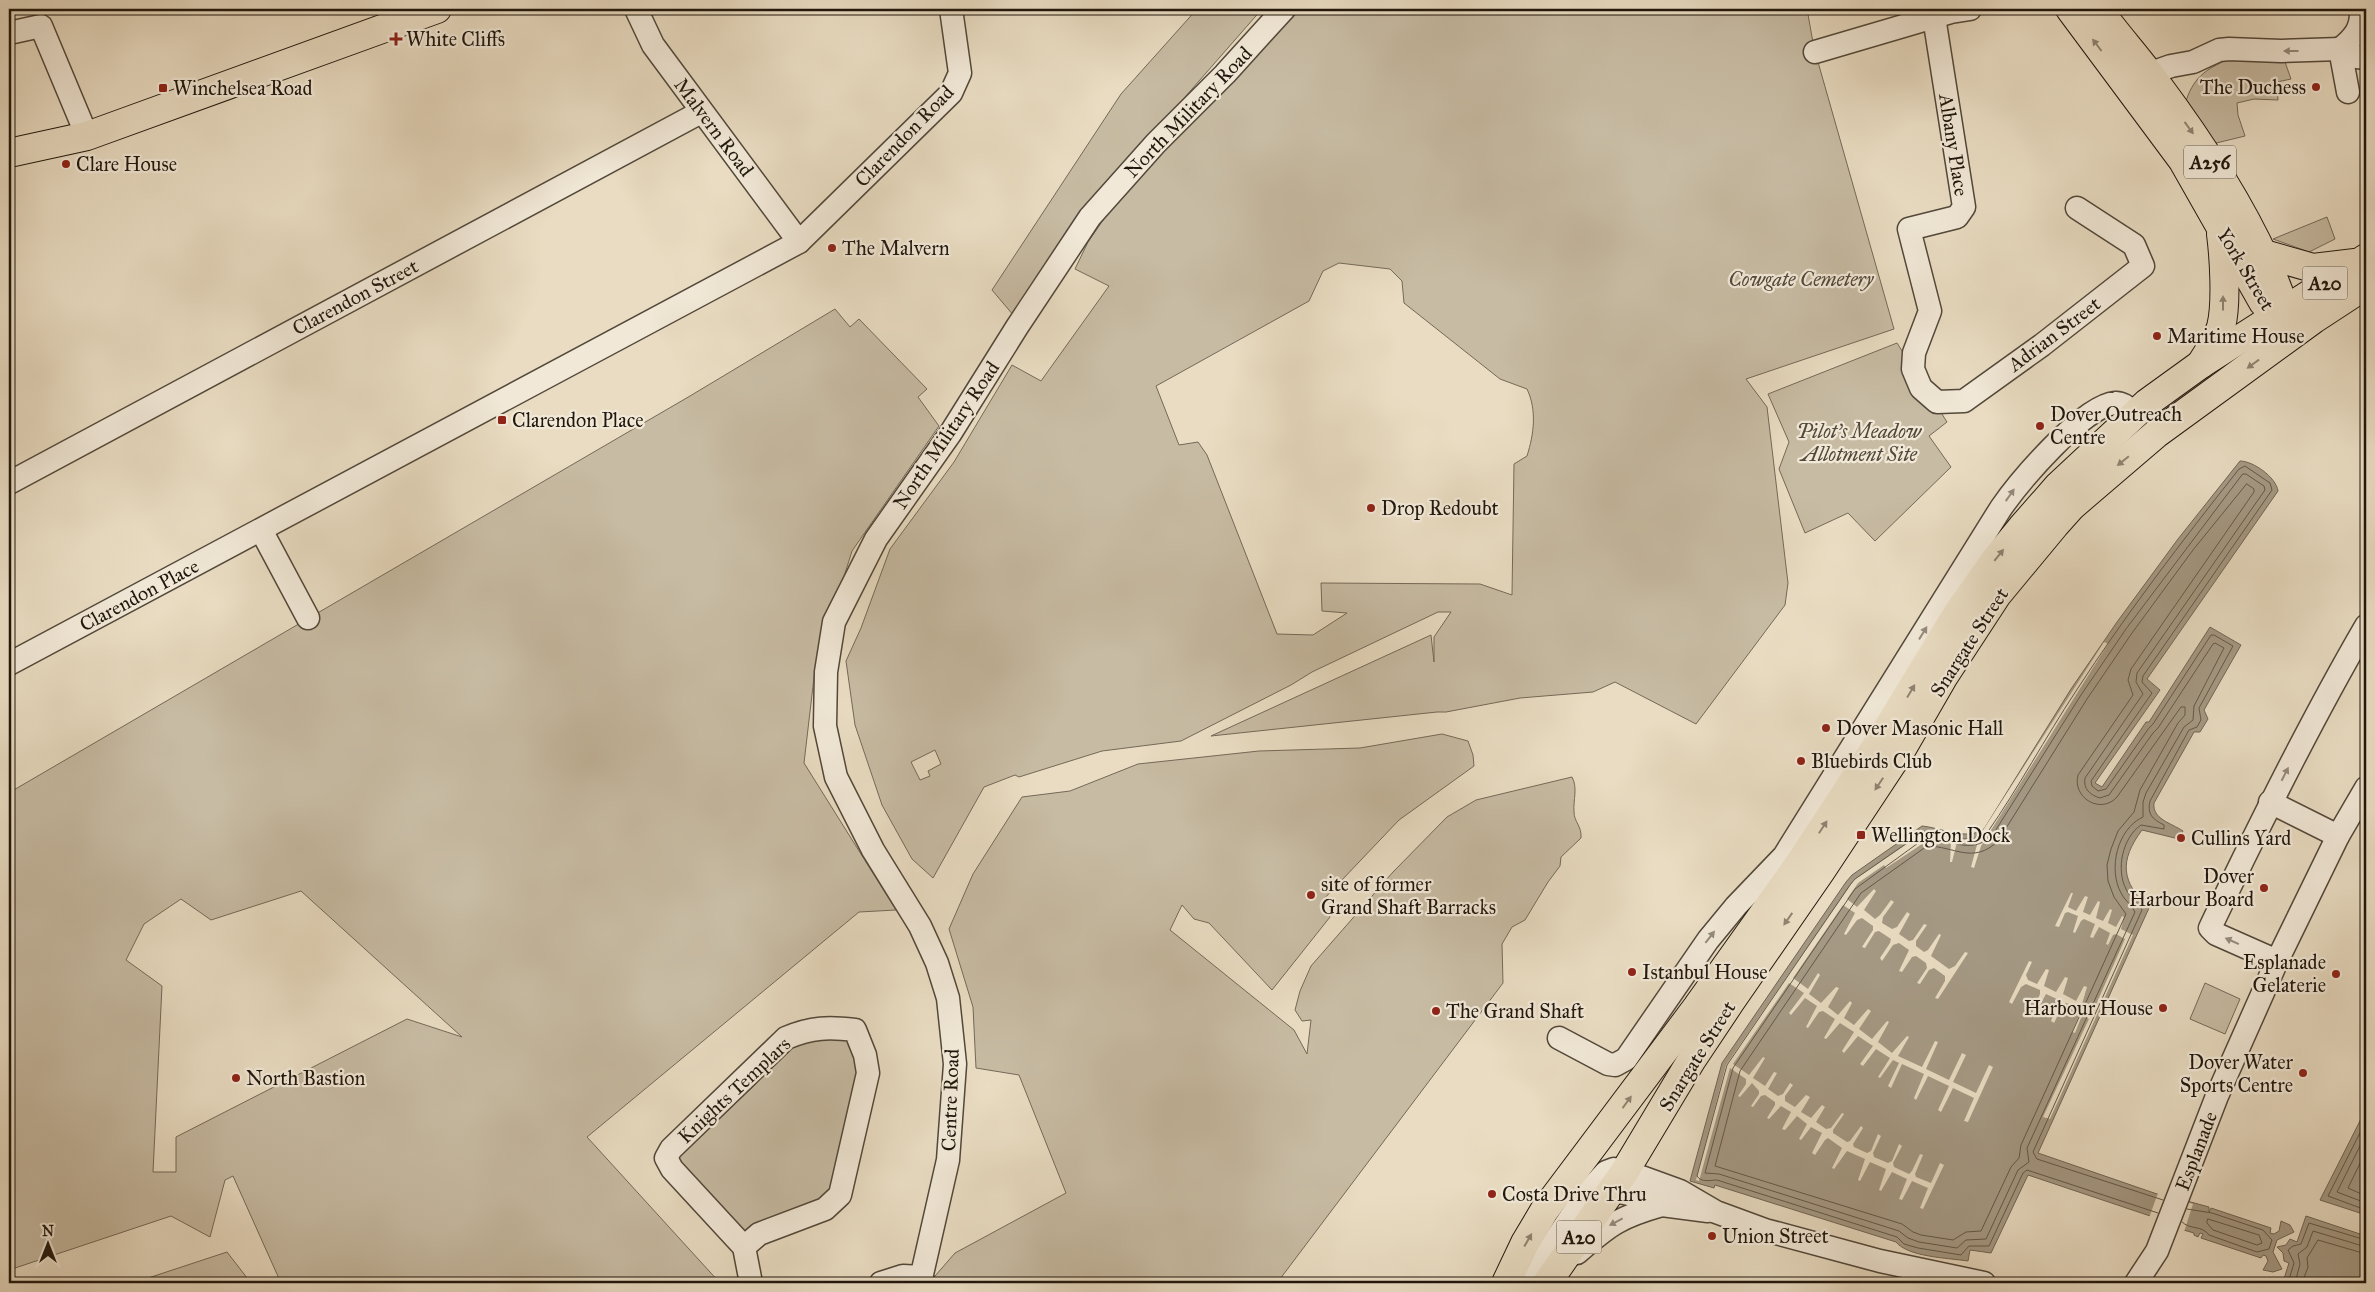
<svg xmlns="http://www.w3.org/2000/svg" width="2375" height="1292" font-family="'IM FELL Great Primer',serif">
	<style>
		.green { fill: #c7bba3; stroke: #746958; fill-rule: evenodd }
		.water { fill: #a59984; stroke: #706554 }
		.pier { fill: #e9dcc2 }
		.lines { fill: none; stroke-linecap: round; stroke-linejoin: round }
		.shore { stroke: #625848; stroke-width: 1 }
		.minor-casing { stroke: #52483a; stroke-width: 25 }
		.major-casing { stroke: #20170d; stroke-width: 30 }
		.highway-casing { stroke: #20170d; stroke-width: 30 }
		.minor { stroke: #f1e8d7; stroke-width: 22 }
		.major { stroke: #e9dcc2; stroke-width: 28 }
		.highway { stroke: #e9dcc2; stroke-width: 28 }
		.oneway { fill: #8f8371 }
		.oneway2 { fill: #938a7c }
		.poi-dot { fill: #8f2418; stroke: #f1e8d7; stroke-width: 2 }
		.labels { text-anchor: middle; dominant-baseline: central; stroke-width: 4.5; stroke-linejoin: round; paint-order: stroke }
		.shield { fill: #f1e8d7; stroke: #5f564a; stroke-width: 1 }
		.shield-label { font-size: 19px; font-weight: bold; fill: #20170d }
		.poi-label { font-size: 20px; fill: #20170d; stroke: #f1e8d7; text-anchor: start }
		.street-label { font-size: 20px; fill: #20170d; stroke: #f1e8d7 }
		.park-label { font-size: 20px; font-style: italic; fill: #52483a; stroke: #f1e8d7 }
	</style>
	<rect width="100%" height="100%" fill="#e9dcc2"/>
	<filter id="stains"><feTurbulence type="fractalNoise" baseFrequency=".004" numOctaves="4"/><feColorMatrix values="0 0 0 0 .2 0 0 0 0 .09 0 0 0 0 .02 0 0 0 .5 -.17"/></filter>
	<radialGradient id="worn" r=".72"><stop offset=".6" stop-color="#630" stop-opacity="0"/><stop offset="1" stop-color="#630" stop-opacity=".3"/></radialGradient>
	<g class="green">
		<polygon points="1197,9 1262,9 1094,201 1014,316 992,290 1121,94"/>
		<path d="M1301 9H1807L1814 48 1894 329 1746 379 1767 407 1788 583 1785 605 1696 724 1615 682 1593 692 1520 698 1446 712H1437L1211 736 1431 635 1434 662V637L1451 612H1438L1312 672 1291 685 1181 741 1102 751 1019 777 1015 775 984 787 933 878 912 859 882 805 855 725 846 661 861 628 890 549 954 462 1012 365 1041 381 1109 286 1075 269 1088 242 1121 194ZM1339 263 1390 269 1402 281 1404 303 1500 379 1527 389C1537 410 1534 434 1527 456L1514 464 1512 595 1480 584 1321 583 1322 611 1347 613 1313 635 1277 634 1207 455 1198 442 1179 445 1156 386 1309 301 1323 271ZM935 750 941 764 928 771 930 776 920 780 911 762Z"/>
		<path d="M2229 59 2285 62 2291 79 2277 82 2278 100 2254 99 2237 103 2238 115 2245 136 2208 145 2185 104C2193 78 2204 70 2229 59Z"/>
		<polygon points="2327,217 2335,239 2309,252 2273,239"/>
		<path d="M835 309 850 327 859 319 927 389 918 397 939 426 852 551 815 669 804 763 896 910 859 912 587 1137 720 1283H281L233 1176 225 1180 210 1237 171 1216 9 1270V803L12 791 690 396ZM301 891 462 1037 407 1019 176 1137V1172H153L162 986 126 960 144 924 181 899 211 920Z"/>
		<polygon points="1897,343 1947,422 1929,436 1951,467 1875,541 1848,513 1805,533 1779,469 1789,442 1768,394"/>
		<path d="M1442 734 1468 741 1473 755 1474 766 1399 820 1321 902 1330 917 1272 990 1209 923 1194 919 1182 905 1170 930 1294 1030 1307 1054 1311 1020 1302 1021 1295 1010 1300 991 1311 966 1393 872 1447 817 1476 800 1572 777C1578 788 1573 800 1574 812 1574 822 1582 826 1581 838L1561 857 1560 866 1548 882 1525 920 1512 927 1502 944 1503 983 1277 1283H929L955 1253 1066 1193 1019 1075 976 1068 973 1007 949 929 973 874 1022 797 1070 791 1138 764 1259 751 1360 748Z"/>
		<polygon points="2205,983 2240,999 2225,1034 2190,1019"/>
		<polygon points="850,1037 860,1073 838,1194 747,1241 679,1169 678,1149 691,1137 699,1138 756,1084 758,1074 790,1043"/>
		<polygon points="227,1252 251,1283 133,1283"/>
	</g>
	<g class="water">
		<path d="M2240 461C2253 461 2276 477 2278 491L2147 679 2160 690 2095 783 2102 787 2146 722H2149L2210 627 2241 645 2204 710 2208 719 2200 732H2194L2154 803C2152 819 2171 823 2183 831L2179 839 2142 830C2119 861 2121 882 2149 908L2038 1153 2186 1204 2187 1201 2209 1207V1212L2211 1208 2271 1228 2270 1233 2274 1234 2279 1231 2281 1221 2290 1225 2294 1232 2277 1240 2273 1252 2282 1269 2273 1272 2263 1270 2268 1261 2266 1256 2263 1255 2261 1258 2201 1238 2203 1234 2200 1233 2198 1237 2194 1235V1233L2180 1229V1226L2028 1175 1991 1253 1970 1250 1968 1261C1948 1258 1908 1257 1896 1242L1715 1185 1714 1188 1690 1181 1722 1063 1846 882 1852 875 1922 826C1942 828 1966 841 1984 829L2071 689 2117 622 2178 539Z"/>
		<polygon points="2366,1109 2366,1215 2320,1200"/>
		<polygon points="2306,1216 2366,1236 2366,1283 2280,1283 2283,1282 2289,1263 2284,1261 2283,1253 2277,1247 2286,1245 2290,1239 2297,1242"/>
	</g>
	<g class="pier">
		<polygon points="2104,642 2108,644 1981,846 1974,868 1971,867 1977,845 1957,842 1952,862 1950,862 1951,841 1931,838 1886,868 1884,865 1858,883 1847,899 1857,907 1874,889 1876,891 1864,910 1875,919 1880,915 1891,900 1894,902 1883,917 1882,923 1892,929 1897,927 1907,912 1910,914 1899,934 1909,941 1913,940 1924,924 1927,925 1916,941 1916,946 1924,952 1928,950 1939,934 1941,935 1931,956 1949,969 1955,966 1965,952 1968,953 1938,999 1935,998 1945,981 1945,976 1934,968 1929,970 1920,984 1917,983 1927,968 1926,963 1916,956 1912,957 1902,972 1899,971 1909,950 1899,943 1893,945 1882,961 1880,958 1890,943 1891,939 1879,931 1875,932 1865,948 1862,947 1873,930 1873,926 1862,918 1857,920 1846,935 1844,934 1855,913 1843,905 1793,978 1808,989 1818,973 1820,975 1809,994 1821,1003 1836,987 1839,988 1828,1007 1838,1015 1850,1001 1852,1003 1844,1018 1854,1025 1868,1009 1871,1011 1859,1029 1872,1039 1887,1021 1889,1022 1878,1042 1892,1053 1907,1036 1909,1037 1898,1056 1922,1067 1935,1041 1938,1042 1926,1069 1949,1080 1962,1053 1966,1055 1953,1082 1976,1093 1989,1065 1993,1067 1968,1122 1964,1121 1974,1098 1953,1088 1941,1112 1938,1110 1949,1086 1928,1076 1916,1100 1914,1098 1924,1074 1902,1064 1891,1088 1888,1086 1899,1063 1893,1060 1880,1078 1878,1077 1890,1058 1876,1049 1863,1066 1860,1064 1873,1046 1858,1036 1844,1053 1842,1051 1854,1032 1840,1023 1826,1039 1824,1038 1835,1019 1823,1011 1819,1012 1808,1028 1806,1027 1817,1006 1805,998 1791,1015 1789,1013 1804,993 1789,983 1733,1064 1749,1075 1763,1057 1765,1058 1753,1078 1765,1086 1774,1072 1777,1073 1768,1089 1778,1096 1783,1094 1790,1083 1793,1085 1785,1096 1785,1101 1795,1107 1806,1095 1810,1097 1801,1112 1811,1118 1822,1105 1825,1107 1816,1122 1826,1129 1831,1128 1842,1113 1844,1114 1833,1130 1833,1133 1847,1142 1850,1141 1861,1126 1863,1128 1853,1144 1854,1147 1867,1153 1871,1151 1878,1134 1881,1136 1873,1153 1874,1157 1888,1163 1892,1161 1899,1144 1902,1146 1893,1163 1894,1167 1909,1174 1912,1171 1920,1154 1923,1155 1915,1174 1916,1177 1931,1183 1940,1163 1944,1165 1923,1209 1920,1208 1928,1188 1912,1181 1902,1200 1899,1199 1907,1179 1892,1172 1881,1191 1879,1190 1886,1169 1870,1162 1860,1181 1858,1180 1865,1159 1847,1151 1834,1169 1832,1168 1842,1148 1828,1138 1825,1140 1815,1155 1812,1153 1822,1133 1811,1127 1801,1140 1799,1139 1807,1124 1797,1116 1785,1130 1782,1129 1791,1112 1781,1106 1769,1119 1767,1118 1775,1105 1775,1102 1765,1095 1761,1096 1753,1107 1751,1106 1759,1094 1759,1091 1752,1083 1740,1097 1738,1096 1746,1084 1746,1079 1730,1068 1699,1181 1696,1180 1726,1065 1854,880 1926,831 1976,841"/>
		<polygon points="2071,893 2073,893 2068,907 2076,911 2085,896 2088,897 2083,912 2090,915 2098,901 2100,902 2096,918 2103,921 2110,909 2112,910 2108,923 2116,927 2122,916 2124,917 2121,929 2133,935 2050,1119 2043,1117 2089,1019 2084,1016 2081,1018 2075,1033 2072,1032 2082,1009 2066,1003 2062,1007 2054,1023 2051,1021 2059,1000 2046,994 2035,1014 2032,1013 2040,994 2040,990 2026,984 2021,987 2012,1004 2009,1002 2029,961 2032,962 2026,975 2028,980 2037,984 2046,969 2049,970 2044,986 2056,992 2065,977 2068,978 2063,994 2076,1001 2084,986 2087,987 2082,1004 2094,1009 2125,939 2116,934 2113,935 2108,945 2106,944 2110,933 2099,927 2093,938 2090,937 2095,924 2084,919 2081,921 2075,933 2073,932 2078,916 2068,912 2065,913 2059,927 2055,926"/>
		<polygon points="2158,1193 2193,1204 2184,1232 2178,1231 2177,1228 2149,1218"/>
	</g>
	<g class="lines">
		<g class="shore">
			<path d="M2243 474H2246L2264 486 2265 490 2137 673 2136 682 2143 694 2085 778C2083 789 2090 795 2100 798L2109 795 2153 733 2158 728 2213 644 2215 643 2224 648 2194 706 2193 720 2184 727 2146 793 2143 802V817C2117 829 2108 869 2121 893 2124 900 2132 905 2135 912L2027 1148 2029 1162 2018 1170 1986 1239 1966 1240 1957 1248 1919 1242 1908 1238 1899 1231 1719 1174 1705 1173 1733 1068 1855 889 1925 838C1950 838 1969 856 1992 836L2081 695 2126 629Z"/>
			<path d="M2247 484 2254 489V492L2131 669 2128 680 2133 695 2078 775C2072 798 2101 815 2117 797L2181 707H2185V715L2178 723 2140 790 2134 812 2118 831 2111 849 2107 865 2108 881 2114 897 2126 914 2021 1145 2019 1158 2011 1167 1981 1231 1966 1232 1953 1240 1921 1235 1913 1232 1902 1224 1715 1166 1740 1071 1861 893 1927 846C1954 846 1973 865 1998 841L2087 699 2132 633 2193 550Z"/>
			<polyline points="2366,1121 2328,1196 2366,1210"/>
			<polyline points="2366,1134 2337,1192 2366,1203"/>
			<polyline points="2366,1151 2348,1188 2366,1196"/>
			<path d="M2158 1213 2027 1170 2023 1173 1989 1246H1969L1961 1255 1918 1248 1904 1244 1897 1237 1717 1180C1711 1180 1701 1183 1697 1176L1727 1065 1850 885 1855 879 1923 832C1945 832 1967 847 1987 833 2019 787 2045 738 2076 691 2126 614 2182 541 2239 469L2245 466 2270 483 2272 490 2143 676 2142 682 2152 693 2091 781 2092 786 2098 791 2106 789 2149 728 2153 724 2211 635H2214L2233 646 2199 708 2201 720 2197 727 2189 730 2150 801C2147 814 2152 819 2164 825V829L2141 825C2122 838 2116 870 2126 889 2130 898 2139 903 2142 910L2033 1152 2037 1159 2163 1200"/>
			<polygon points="2208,1219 2259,1235 2262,1243 2257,1245 2213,1230 2207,1223"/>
			<path d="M2182 1222C2190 1230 2202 1225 2209 1235L2257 1252 2269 1249 2272 1240 2263 1230 2212 1213 2187 1209"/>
			<polyline points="2288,1283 2294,1263 2288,1250 2293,1246 2301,1244 2309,1223 2366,1240"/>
			<polyline points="2295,1283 2300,1264 2298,1254 2307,1247 2313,1231 2366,1247"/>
			<polyline points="2302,1283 2308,1267 2307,1258 2318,1240 2366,1254"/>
		</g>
		<g class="minor-casing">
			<g id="minor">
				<polyline points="636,9 653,45 799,242"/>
				<polyline points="1934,17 1964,207 1957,217 1909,229 1930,311 1914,353 1913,369 1921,388 1937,402 1964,401 2042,345 2143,266 2134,245 2077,208"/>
				<polyline points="9,33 41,26 87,136"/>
				<path d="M2340 49C2355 37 2362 28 2361 9"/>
				<polyline points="2340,49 2348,92"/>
				<polyline points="2340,49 2357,57 2366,58"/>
				<polyline points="1815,52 1951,12 1970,9"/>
				<polyline points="2134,79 2171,66 2193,62 2219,50 2229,49 2281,51 2340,49"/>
				<polyline points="9,483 701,112"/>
				<polyline points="261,530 308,618"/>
				<polyline points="9,664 799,242 951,93 960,73 951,9"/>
				<polyline points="2270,802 2338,836"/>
				<path d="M2277 961 2216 934 2210 928C2259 825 2309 724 2366 626"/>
				<path d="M1559 1038 1608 1064 1615 1065 1626 1059 1708 940 1736 906 1784 856 2001 508C2019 482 2083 406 2115 403 2123 402 2129 409 2134 413"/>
				<polyline points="1600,1182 1611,1190 1629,1194 1662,1205 1708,1211"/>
				<path d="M744 1247 759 1234 825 1209 840 1195 868 1073 865 1055 855 1030C829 1027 812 1027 786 1038L671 1149 666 1158 672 1169 744 1247 751 1283"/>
				<path d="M1577 1253C1610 1224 1620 1217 1662 1205"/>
				<polyline points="881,1283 903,1276 922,1277"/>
				<polyline points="920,1283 948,1160 955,1064 948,998 937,963 920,926 873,850 836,777 825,726 826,672 834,622 876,539 950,434 1017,327 1090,217 1156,143 1225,74 1284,9"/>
				<polyline points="1526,1283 1587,1193 1606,1172 1614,1169 1625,1171 1680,1191 1716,1212 1765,1230 1880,1261 1984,1283"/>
				<polyline points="2136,1283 2157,1251 2217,1096 2277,961 2338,836 2366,788"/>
			</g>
		</g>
		<g class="major-casing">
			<g id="major">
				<polyline points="2070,9 2183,161 2263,302 2292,334"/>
				<path d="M2098 9C2117 35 2138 58 2157 84 2207 151 2264 239 2288 319"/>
				<polyline points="9,153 87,136 437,9"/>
				<polyline points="2264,254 2313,268 2355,263"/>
				<path d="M2201 364C2208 352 2217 340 2221 327 2227 304 2224 258 2221 234"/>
			</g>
		</g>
		<g class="highway-casing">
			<g id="highway">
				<polyline points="1506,1283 1525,1243 1544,1211 1697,1007 1799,864 1881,739 1957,614 1995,560 2022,527 2058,486 2147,403 2201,364 2366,258"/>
				<polyline points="1547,1283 1625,1171 1691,1061 1731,1001 1821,871 1903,747 1944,676 1997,595 2055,525 2072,506 2156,434 2314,319 2366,285"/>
			</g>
		</g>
		<use href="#minor" class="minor"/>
		<use href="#major" class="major"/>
		<use href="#highway" class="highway"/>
	</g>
	<defs><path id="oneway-solid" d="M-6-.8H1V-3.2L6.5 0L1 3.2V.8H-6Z" transform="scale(1.25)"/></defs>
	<g class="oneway">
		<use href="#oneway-solid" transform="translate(2097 45) rotate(-127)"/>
		<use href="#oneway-solid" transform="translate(2189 128) rotate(54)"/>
		<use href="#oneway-solid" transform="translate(2223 303) rotate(-90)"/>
		<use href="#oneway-solid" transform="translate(2253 364) rotate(144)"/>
		<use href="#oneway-solid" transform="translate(2123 461) rotate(141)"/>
		<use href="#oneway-solid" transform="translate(1999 555) rotate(-51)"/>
		<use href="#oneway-solid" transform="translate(1911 691) rotate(-59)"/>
		<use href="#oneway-solid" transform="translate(1879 784) rotate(124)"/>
		<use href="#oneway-solid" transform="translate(1823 827) rotate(-57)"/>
		<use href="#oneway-solid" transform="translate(1788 919) rotate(125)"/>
		<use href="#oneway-solid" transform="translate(1627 1102) rotate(-54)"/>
		<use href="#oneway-solid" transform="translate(1528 1240) rotate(-60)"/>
	</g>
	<g class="oneway2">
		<use href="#oneway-solid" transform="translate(2291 51) rotate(180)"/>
		<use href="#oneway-solid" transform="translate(2010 495) rotate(-55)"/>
		<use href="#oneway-solid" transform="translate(1923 633) rotate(-58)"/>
		<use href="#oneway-solid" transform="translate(2285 774) rotate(-63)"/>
		<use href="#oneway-solid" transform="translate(1710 937) rotate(-52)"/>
		<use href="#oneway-solid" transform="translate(2232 941) rotate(-156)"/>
		<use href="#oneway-solid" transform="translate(1616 1222) rotate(152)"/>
	</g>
	<g class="poi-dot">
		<path d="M393.5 31.5h5v5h5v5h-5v5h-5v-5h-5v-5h5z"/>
		<circle cx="2316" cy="87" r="5"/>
		<rect x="158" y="83" width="10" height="10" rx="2.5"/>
		<circle cx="66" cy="164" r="5"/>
		<circle cx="832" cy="248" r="5"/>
		<circle cx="2157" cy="336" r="5"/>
		<rect x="497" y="415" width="10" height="10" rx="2.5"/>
		<circle cx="2040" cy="426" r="5"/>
		<circle cx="1371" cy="508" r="5"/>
		<circle cx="1826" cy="728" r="5"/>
		<circle cx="1801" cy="761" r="5"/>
		<rect x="1856" y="830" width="10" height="10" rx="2.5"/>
		<circle cx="2181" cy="838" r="5"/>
		<circle cx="2264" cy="888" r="5"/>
		<circle cx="1311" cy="895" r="5"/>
		<circle cx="1632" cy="972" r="5"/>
		<circle cx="2336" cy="974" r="5"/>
		<circle cx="2163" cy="1008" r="5"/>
		<circle cx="1436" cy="1011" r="5"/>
		<circle cx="2303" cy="1073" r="5"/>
		<circle cx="236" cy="1078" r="5"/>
		<circle cx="1492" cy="1194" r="5"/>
		<circle cx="1712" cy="1236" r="5"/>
	</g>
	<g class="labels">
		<g class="shield">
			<rect x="2184" y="145.5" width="52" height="33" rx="4"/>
			<rect x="2302.5" y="266.5" width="45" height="33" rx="4"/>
			<rect x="1556.5" y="1220.5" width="45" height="33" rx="4"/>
		</g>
		<g class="shield-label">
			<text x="2210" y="162">A256</text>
			<text x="2325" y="283">A20</text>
			<text x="1579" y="1237">A20</text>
		</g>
		<g class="poi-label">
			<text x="406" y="39">White Cliffs</text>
			<text x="2306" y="87" text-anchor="end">The Duchess</text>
			<text x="173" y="88">Winchelsea Road</text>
			<text x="76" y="164">Clare House</text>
			<text x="842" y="248">The Malvern</text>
			<text x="2167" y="336">Maritime House</text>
			<text x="2050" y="414">Dover Outreach<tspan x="2050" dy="23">Centre</tspan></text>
			<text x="512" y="420">Clarendon Place</text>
			<text x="1381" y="508">Drop Redoubt</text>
			<text x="1836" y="728">Dover Masonic Hall</text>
			<text x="1811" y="761">Bluebirds Club</text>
			<text x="1871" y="835">Wellington Dock</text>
			<text x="2191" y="838">Cullins Yard</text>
			<text x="2254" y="876" text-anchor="end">Dover<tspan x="2254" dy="23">Harbour Board</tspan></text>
			<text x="1321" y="884">site of former<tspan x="1321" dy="23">Grand Shaft Barracks</tspan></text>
			<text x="2326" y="962" text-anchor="end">Esplanade<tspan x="2326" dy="23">Gelaterie</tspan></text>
			<text x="1642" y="972">Istanbul House</text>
			<text x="2153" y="1008" text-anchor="end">Harbour House</text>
			<text x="1446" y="1011">The Grand Shaft</text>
			<text x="2293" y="1062" text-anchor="end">Dover Water<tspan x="2293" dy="23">Sports Centre</tspan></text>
			<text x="246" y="1078">North Bastion</text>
			<text x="1502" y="1194">Costa Drive Thru</text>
			<text x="1722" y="1236">Union Street</text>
		</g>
		<g class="street-label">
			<text transform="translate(1188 112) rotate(-46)">North Military Road</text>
			<text transform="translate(714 127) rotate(53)">Malvern Road</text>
			<text transform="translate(904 136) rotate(-46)">Clarendon Road</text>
			<text transform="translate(1954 145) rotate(81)">Albany Place</text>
			<text transform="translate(2246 269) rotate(59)">York Street</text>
			<text transform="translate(355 297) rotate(-28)">Clarendon Street</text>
			<text transform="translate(2054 334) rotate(-37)">Adrian Street</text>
			<text transform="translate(946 435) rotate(-56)">North Military Road</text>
			<text transform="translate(139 595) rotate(-28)">Clarendon Place</text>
			<text transform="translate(1969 642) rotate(-57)">Snargate Street</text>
			<text transform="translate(1697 1056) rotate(-58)">Snargate Street</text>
			<text transform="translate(734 1090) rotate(-43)">Knights Templars</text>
			<text transform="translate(950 1100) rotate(-88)">Centre Road</text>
			<text transform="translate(2196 1151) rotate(-69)">Esplanade</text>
		</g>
		<g class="park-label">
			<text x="1801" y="279">Cowgate Cemetery</text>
			<text x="1859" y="431">Pilot’s Meadow<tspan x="1859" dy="23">Allotment Site</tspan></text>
		</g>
	</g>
	<rect width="2375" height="1292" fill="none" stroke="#e9dcc2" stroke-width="30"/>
	<rect x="10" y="10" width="2355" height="1272" fill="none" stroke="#20170d" stroke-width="2.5"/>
	<rect x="15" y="15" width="2345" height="1262" fill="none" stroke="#20170d"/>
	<g transform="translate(48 1244)" stroke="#f1e8d7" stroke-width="4" paint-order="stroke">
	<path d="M0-4L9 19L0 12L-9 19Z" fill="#20170d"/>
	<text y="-8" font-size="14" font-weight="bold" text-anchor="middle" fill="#20170d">N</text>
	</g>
	<rect width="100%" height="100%" filter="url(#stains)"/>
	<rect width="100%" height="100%" fill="url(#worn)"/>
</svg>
